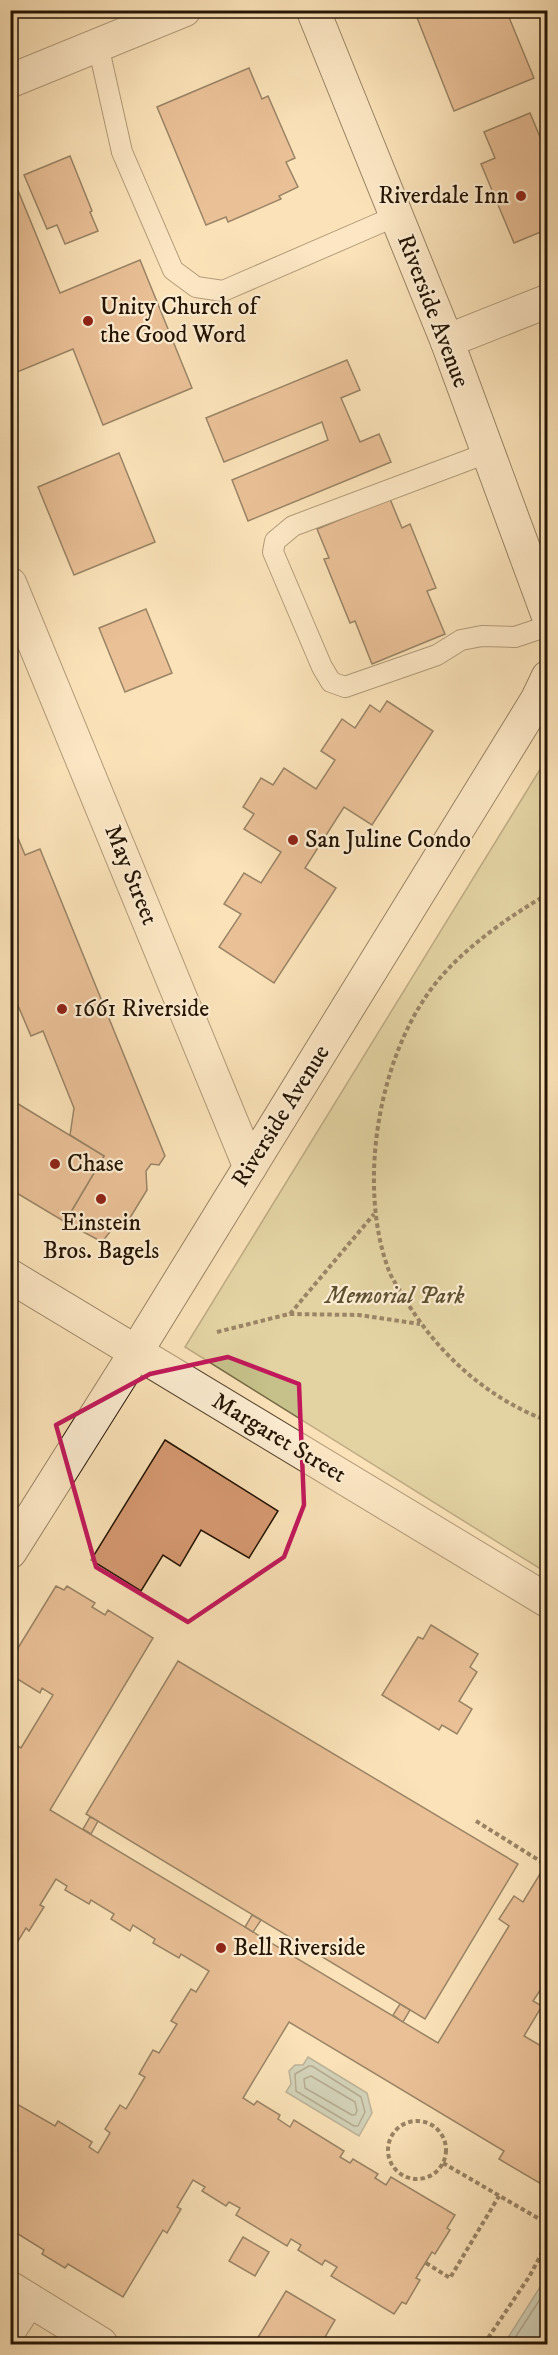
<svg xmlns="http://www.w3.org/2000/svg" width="558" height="2355" font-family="'IM FELL DW Pica',serif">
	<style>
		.green { fill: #c6c18a; stroke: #756a46; stroke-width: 1.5 }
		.water { fill: #a1bcb7; stroke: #6f796f; stroke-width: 1.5 }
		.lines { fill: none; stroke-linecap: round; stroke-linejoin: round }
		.shore { stroke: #62685d; stroke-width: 1.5 }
		.building { fill: #d59870; stroke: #241403; stroke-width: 1.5 }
		.service-casing { stroke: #5a4830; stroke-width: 22 }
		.minor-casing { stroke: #5a4830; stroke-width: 35 }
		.secondary-casing { stroke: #241403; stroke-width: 35 }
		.path { stroke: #241403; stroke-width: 4; stroke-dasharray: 4.5 3; stroke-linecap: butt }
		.service { stroke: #fcecd1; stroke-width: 20 }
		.minor { stroke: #fcecd1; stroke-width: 33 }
		.secondary { stroke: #fcecd1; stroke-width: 33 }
		.marked { fill: none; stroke: #c2185b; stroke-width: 4.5; stroke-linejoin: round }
		.poi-dot { fill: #8f2418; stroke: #fcecd1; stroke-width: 2 }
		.labels { text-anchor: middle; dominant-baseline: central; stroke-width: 4.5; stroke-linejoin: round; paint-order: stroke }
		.poi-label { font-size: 24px; fill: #241403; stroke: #fcecd1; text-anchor: start }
		.street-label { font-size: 24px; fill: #241403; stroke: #fcecd1 }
		.park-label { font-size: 24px; font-style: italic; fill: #5d5132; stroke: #fcecd1 }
	</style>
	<rect width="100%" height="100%" fill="#fbe2b8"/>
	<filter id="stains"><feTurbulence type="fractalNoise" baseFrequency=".00333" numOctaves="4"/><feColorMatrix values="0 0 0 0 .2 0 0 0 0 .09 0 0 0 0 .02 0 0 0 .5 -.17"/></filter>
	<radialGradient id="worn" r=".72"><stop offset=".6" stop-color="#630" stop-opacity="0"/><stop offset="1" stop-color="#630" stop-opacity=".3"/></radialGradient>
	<polygon class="green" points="547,758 547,1573 185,1347"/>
	<g class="water">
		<polygon points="308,2057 367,2093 372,2113 359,2136 286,2092 291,2084 289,2071 295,2065 303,2065"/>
		<polygon points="547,2276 547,2344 504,2344"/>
	</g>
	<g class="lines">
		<g class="shore">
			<polygon points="309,2066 312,2066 361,2097 365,2112 358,2126 354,2126 296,2091 295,2074"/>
			<polygon points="311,2076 355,2102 357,2111 355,2115 352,2115 305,2088 304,2079"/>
			<polyline points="511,2344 548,2287"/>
		</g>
	</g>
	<g class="building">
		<polygon points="414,10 506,10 534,78 454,111"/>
		<polygon points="249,68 262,99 268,96 295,158 286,162 298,187 279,196 281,199 228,222 226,217 206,225 157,107"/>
		<polygon points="530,113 548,156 548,229 514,243 481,164 495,158 484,132"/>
		<polygon points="70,156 92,211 90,212 98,231 65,244 57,225 47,229 24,175"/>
		<polygon points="10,171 60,293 140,260 192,388 103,425 73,349 10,375"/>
		<polygon points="347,360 360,390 341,398 360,442 379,434 391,462 248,521 232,480 328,440 322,422 224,462 206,418"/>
		<polygon points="119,453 155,542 74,575 38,487"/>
		<polygon points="390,499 402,528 410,524 436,588 427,591 445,634 372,664 355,621 350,623 324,559 329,558 317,529"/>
		<polygon points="146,609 172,673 125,692 99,628"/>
		<polygon points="387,701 433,731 372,825 344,807 305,868 336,888 274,983 219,947 241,914 224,904 244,873 261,883 281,852 244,829 254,814 243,807 261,778 273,785 284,768 316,789 335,760 321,751 342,719 355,728 370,705 380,712"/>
		<polygon points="10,819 25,855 40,849 165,1156 159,1165 151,1164 146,1171 147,1190 125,1226 113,1228 102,1242 65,1222 104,1156 70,1135 74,1108 43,1031 31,1036 10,987"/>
		<polygon points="10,1099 104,1156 65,1222 10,1189"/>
		<polygon points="165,1440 278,1511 249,1558 201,1530 180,1566 163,1555 141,1591 91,1560"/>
		<polygon points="56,1586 64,1590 67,1586 95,1603 92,1607 105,1615 108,1610 153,1638 50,1810 438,2043 509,1926 499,1919 514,1896 523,1902 540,1874 548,1878 548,1992 541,1989 533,2001 542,2006 524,2036 548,2050 548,2188 499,2159 504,2151 289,2022 243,2098 254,2105 257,2101 280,2115 278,2119 290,2127 294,2120 344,2151 340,2157 350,2163 353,2159 378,2174 375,2178 386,2185 391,2177 455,2215 447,2228 450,2230 435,2254 432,2252 416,2278 420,2280 406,2304 402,2302 394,2314 331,2276 337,2267 325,2260 322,2265 298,2250 301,2245 291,2239 287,2246 236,2215 240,2208 229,2202 226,2206 202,2191 205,2187 193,2180 177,2207 181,2209 167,2233 163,2230 123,2297 68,2264 65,2268 42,2254 44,2250 10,2229 10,2100 55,2126 58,2121 92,2142 89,2147 98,2153 110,2133 105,2129 120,2105 126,2109 145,2077 139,2074 153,2050 159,2053 177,2024 171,2021 191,1989 196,1992 209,1971 181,1954 179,1958 153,1943 155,1939 133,1925 130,1931 111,1919 114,1914 91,1900 89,1904 65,1890 67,1886 56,1879 40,1905 44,1907 29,1931 26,1928 10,1954 10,1735 14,1737 11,1742 21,1748 53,1695 42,1688 40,1693 11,1675 14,1671 10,1669 10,1661"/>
		<polygon points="431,1625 478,1654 470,1667 477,1672 459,1701 472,1709 457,1734 442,1725 439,1730 382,1695 418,1637 423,1639"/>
		<polygon points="178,1661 518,1864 425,2019 86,1814"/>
		<polygon points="90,1817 98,1821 91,1834 83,1829"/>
		<polygon points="252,1915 261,1920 253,1932 245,1927"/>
		<polygon points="400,2004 410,2010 403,2022 393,2015"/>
		<polygon points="243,2237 269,2252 255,2276 229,2261"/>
		<polygon points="286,2291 335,2320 321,2344 254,2344"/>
	</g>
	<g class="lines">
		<g class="service-casing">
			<g id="service">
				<polyline points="98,45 122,152 173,270 196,287 223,291 396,216"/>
				<polyline points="487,453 293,526 275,541 273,552 322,667 331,682 345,687 437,655 461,640 482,636 515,637 548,626"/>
			</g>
		</g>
		<g class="minor-casing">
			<g id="minor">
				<polyline points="10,81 184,10"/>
				<polyline points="447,341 548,301"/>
				<polyline points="10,584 250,1167"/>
				<polyline points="136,1352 548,1601"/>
				<polyline points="10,2288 101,2344"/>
				<polyline points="10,2329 29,2300"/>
			</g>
		</g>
		<g class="secondary-casing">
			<g id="secondary">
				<polyline points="313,10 447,341 548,615"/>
				<polyline points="10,1276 136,1352"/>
				<polyline points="10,1552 136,1352 537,700 548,677"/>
			</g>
		</g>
		<g class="path">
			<path d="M548 894C511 915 467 946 440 978 379 1049 356 1184 389 1271 393 1281 400 1290 405 1299 438 1354 488 1399 548 1421"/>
			<polyline points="290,1314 374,1214"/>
			<polyline points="217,1332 289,1314 359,1315 420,1324"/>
			<polyline points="476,1821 548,1866"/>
			<circle cx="417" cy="2150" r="29"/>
			<polyline points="443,2163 548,2224"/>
			<polyline points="426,2263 450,2278 499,2196"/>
			<polyline points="484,2344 529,2277 548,2242"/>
		</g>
		<use href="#service" class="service"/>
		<use href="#minor" class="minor"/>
		<use href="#secondary" class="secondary"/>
	</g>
	<path d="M0 0H558V2355H0ZM228 1357 299 1384 304 1505 284 1557 188 1622 96 1567 56 1425 150 1374Z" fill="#fbe2b8" fill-opacity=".55" fill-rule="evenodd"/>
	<path class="marked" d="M228 1357 299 1384 304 1505 284 1557 188 1622 96 1567 56 1425 150 1374Z"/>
	<g class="poi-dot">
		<circle cx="521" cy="196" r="6"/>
		<circle cx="88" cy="321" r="6"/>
		<circle cx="293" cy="840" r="6"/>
		<circle cx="62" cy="1009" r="6"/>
		<circle cx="55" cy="1164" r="6"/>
		<circle cx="101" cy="1199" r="6"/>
		<circle cx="221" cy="1948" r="6"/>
	</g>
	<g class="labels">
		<g class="poi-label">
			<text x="509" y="196" text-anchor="end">Riverdale Inn</text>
			<text x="100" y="307">Unity Church of<tspan x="100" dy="28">the Good Word</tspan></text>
			<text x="305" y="840">San Juline Condo</text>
			<text x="74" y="1009">1661 Riverside</text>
			<text x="67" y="1164">Chase</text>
			<text x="101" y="1223" text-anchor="middle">Einstein<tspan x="101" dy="28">Bros. Bagels</tspan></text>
			<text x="233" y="1948">Bell Riverside</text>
		</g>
		<g class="street-label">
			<text transform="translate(433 311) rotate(69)">Riverside Avenue</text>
			<text transform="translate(131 875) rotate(68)">May Street</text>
			<text transform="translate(281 1116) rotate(-58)">Riverside Avenue</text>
			<text transform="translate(279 1438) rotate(31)">Margaret Street</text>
		</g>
		<g class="park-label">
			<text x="395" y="1296">Memorial Park</text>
		</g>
	</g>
	<rect width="558" height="2355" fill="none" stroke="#fbe2b8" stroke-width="36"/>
	<rect x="12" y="12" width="534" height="2331" fill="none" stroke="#241403" stroke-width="3"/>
	<rect x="18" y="18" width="522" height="2319" fill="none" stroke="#241403" stroke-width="1.5"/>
	<rect width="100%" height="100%" filter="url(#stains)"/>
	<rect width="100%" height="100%" fill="url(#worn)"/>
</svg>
